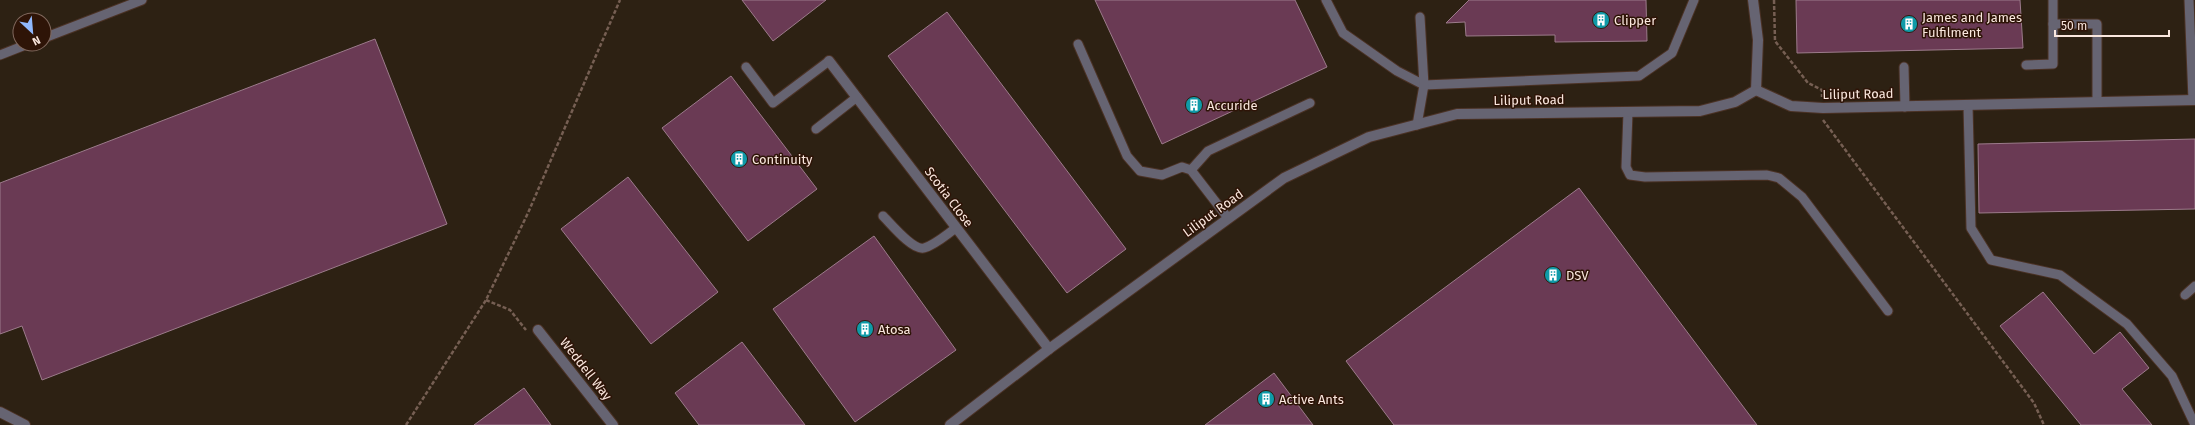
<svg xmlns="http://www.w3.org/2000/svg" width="2195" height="425" font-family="'Fira Sans',sans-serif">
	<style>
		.industrial { fill: #2d2113; fill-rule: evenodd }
		.building { fill: #6a3a54; stroke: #9c7b8b }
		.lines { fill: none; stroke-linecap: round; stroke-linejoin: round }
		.lane-casing { stroke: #4b3225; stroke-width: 11 }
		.street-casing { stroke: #4b3225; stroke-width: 12 }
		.path { stroke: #765f53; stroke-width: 2.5; stroke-dasharray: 4 2; stroke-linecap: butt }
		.lane { stroke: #666472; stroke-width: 9 }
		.street { stroke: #666472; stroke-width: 10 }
		.labels { text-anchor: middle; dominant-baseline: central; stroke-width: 3; stroke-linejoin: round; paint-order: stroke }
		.poi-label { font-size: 13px; fill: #fae7de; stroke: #2e1407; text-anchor: start }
		.street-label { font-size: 13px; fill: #fae7de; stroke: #2e1407 }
	</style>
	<rect width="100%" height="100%" fill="#2e1407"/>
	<path class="industrial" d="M0 0H2195V425H0ZM20 20H44V44H20Z"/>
	<g class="building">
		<polygon points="742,0 826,0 773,41"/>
		<polygon points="1095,0 1295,0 1327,67 1162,144"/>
		<polygon points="1469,0 1646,0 1647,41 1555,42 1555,35 1466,36 1465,22 1446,23"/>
		<polygon points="1796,0 2020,0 2023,48 1797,53"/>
		<polygon points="947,12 1126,249 1067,293 888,56"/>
		<polygon points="375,39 447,224 42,380 22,326 0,334 0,183"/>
		<polygon points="731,76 817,189 748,241 662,128"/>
		<polygon points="2195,139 2195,209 1979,213 1978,144"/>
		<polygon points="628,177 718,292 651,344 561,229"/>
		<polygon points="1579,188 1757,425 1394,425 1346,361"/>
		<polygon points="874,236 956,350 855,422 773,309"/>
		<polygon points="2043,292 2094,354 2120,332 2149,368 2122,389 2152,425 2081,425 2000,326"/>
		<polygon points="742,342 805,425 699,425 675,393"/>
		<polygon points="1274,373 1313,425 1205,425"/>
		<polygon points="524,388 551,425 474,425"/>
	</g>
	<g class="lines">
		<g class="lane-casing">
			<g id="lane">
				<polyline points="1326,0 1343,33 1397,71 1424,85 1639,76 1672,53 1694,0"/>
				<polyline points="2053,0 2053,24 2097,24 2097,102"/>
				<polyline points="2189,0 2193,100"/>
				<polyline points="44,38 142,0"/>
				<polyline points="1078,44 1127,156 1140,171 1162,175 1182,167 1191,170 1228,218"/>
				<polyline points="0,55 28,44"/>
				<polyline points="2026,65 2053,64 2053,24"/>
				<polyline points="746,67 773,103 829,61"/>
				<polyline points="1904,67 1905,107"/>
				<polyline points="1968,105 1971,228 1991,260 2060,275 2127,324 2172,376 2195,425"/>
				<polyline points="1628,112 1626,167 1630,175 1645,177 1767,175 1779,178 1802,197 1888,311"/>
				<polyline points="1417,125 1424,85 1420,17"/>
				<polyline points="816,129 857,97"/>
				<polyline points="1191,170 1208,151 1310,103"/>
				<path d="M883 216C891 224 913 251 924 248 935 245 947 234 956 228"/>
				<polyline points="2185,295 2195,286"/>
			</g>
		</g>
		<g class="street-casing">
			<g id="street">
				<polyline points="1753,0 1758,40 1756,90"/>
				<polyline points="829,61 1049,349"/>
				<polyline points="538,330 613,425"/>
				<polyline points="0,412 25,425"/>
				<polyline points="950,425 1049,349 1284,178 1369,137 1457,114 1700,111 1735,102 1756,90 1791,106 1823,108 2195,100"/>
			</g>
		</g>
		<g class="path">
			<polyline points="1774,0 1775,41 1808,83 1822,90 1822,97"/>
			<polyline points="1823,120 2034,403 2044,425"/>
			<polyline points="486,300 510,310 526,330"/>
			<polyline points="406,425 486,300 528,213 620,0"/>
		</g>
		<use href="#lane" class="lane"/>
		<use href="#street" class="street"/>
	</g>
	<defs>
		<g id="building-disc" transform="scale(0.9)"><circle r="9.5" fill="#0f9aa8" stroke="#2e1407"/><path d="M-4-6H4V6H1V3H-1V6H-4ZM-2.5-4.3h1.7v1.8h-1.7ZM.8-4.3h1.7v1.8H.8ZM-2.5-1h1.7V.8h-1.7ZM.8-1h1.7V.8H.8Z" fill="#fff"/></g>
	</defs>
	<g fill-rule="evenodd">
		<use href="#building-disc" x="1601" y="20"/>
		<use href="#building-disc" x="1909" y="24"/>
		<use href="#building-disc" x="1194" y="105"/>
		<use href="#building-disc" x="739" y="159"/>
		<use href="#building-disc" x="1553" y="275"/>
		<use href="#building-disc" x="865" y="329"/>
		<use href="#building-disc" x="1266" y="399"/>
	</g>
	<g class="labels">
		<g class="poi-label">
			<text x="1922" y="17">James and James<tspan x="1922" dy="15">Fulfilment</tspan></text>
			<text x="1614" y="20">Clipper</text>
			<text x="1207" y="105">Accuride</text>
			<text x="752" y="159">Continuity</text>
			<text x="1566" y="275">DSV</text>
			<text x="878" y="329">Atosa</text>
			<text x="1279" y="399">Active Ants</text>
		</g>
		<g class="street-label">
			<text transform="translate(1858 94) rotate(-1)">Liliput Road</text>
			<text transform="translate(1529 100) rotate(-1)">Liliput Road</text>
			<text transform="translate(949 197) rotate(53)">Scotia Close</text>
			<text transform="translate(1213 213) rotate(-36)">Liliput Road</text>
			<text transform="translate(586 369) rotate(52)">Weddell Way</text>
		</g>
	</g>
	<g transform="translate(32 32) rotate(154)"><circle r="19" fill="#2e1407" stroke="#80685d"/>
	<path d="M0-3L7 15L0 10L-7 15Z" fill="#90b8fd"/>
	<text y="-6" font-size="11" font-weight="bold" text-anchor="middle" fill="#fae7de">N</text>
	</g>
	<path d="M2055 30v6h114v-6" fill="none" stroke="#fae7de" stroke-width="2"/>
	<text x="2061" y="30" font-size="12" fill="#fae7de" stroke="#2e1407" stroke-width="3" paint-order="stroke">50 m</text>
</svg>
